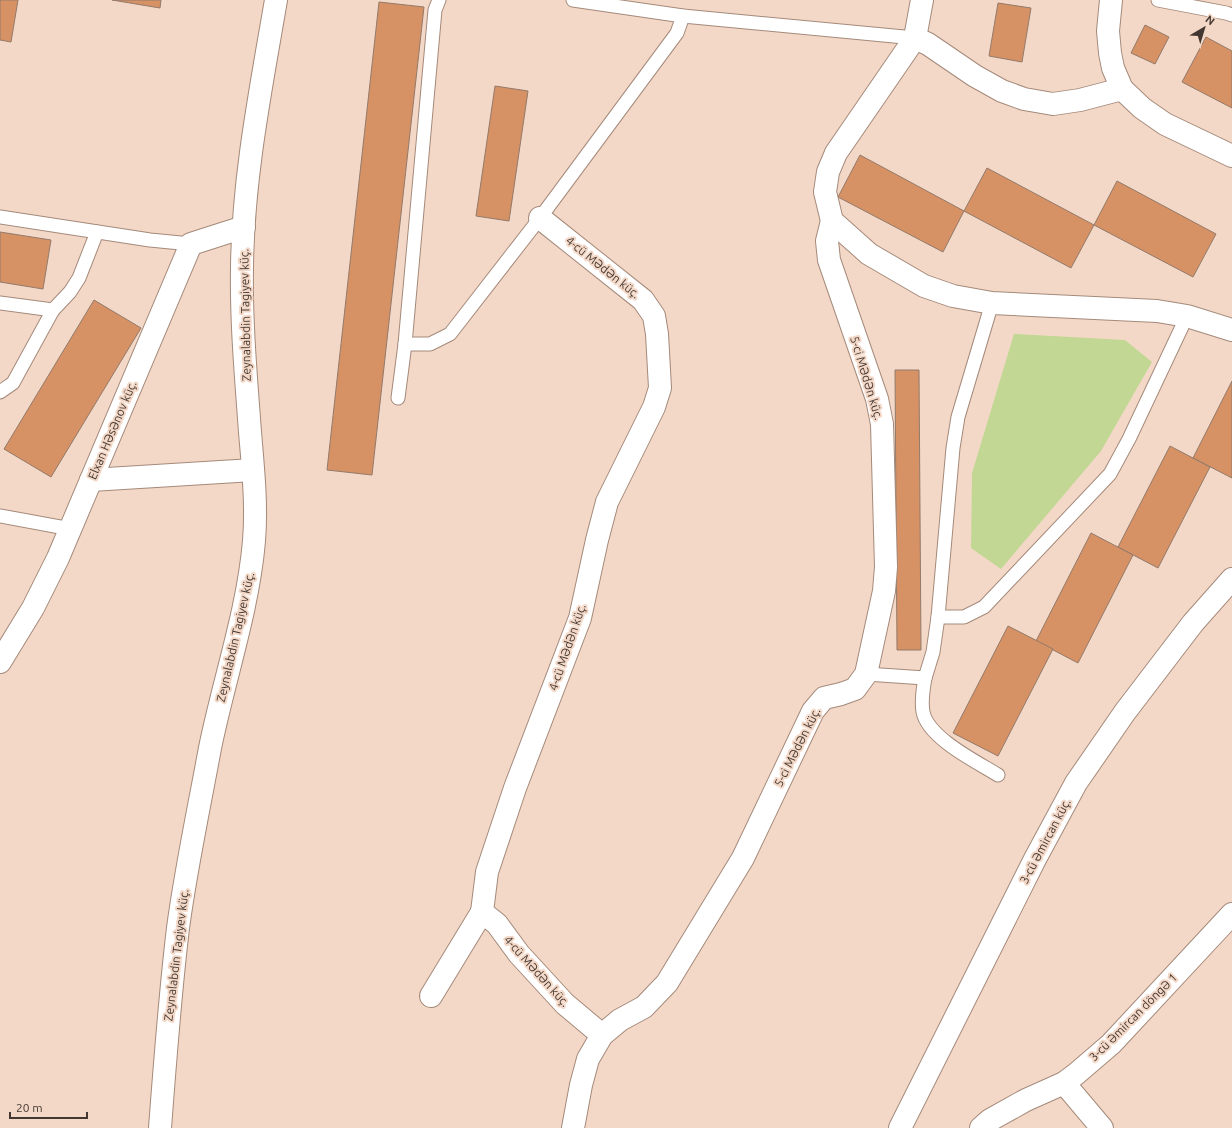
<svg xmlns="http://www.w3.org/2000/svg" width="1232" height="1128" font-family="Ubuntu,sans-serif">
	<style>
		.green { fill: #c2d794 }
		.building { fill: #d69165; stroke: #937a6a }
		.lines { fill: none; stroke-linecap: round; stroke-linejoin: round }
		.lane-casing { stroke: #a48a7b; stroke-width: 15 }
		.street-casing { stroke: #a48a7b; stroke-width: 24 }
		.secondary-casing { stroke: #a48a7b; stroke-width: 24 }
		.lane { stroke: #fff; stroke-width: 13 }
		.street { stroke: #fff; stroke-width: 22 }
		.secondary { stroke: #fff; stroke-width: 22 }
		.labels { text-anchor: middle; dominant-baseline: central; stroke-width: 4; stroke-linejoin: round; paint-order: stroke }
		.street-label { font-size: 12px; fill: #433831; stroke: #f4d8c7 }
	</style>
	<rect width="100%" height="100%" fill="#f4d8c7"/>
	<polygon class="green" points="1014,334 1125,340 1152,362 1101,451 1001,569 971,548 972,473"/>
	<g class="building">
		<polygon points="0,0 18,0 11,42 0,40"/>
		<polygon points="112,0 161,0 160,8"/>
		<polygon points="379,2 424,7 372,475 327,470"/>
		<polygon points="998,3 1031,8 1022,62 989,56"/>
		<polygon points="1145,25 1169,37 1155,64 1131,53"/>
		<polygon points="1206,37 1232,51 1232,108 1182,82"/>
		<polygon points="495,86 528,91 509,221 476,216"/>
		<polygon points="860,155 964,211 943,252 838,197"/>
		<polygon points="987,168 1094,225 1071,268 964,211"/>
		<polygon points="1117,181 1216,234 1193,277 1094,225"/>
		<polygon points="0,232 51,240 43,289 0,282"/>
		<polygon points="94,300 141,328 51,477 4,449"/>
		<polygon points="895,370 919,370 921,650 897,650"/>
		<polygon points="1232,381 1232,478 1193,458"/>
		<polygon points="1170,446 1210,467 1158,568 1118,547"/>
		<polygon points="1091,533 1133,555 1078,663 1036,641"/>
		<polygon points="1008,626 1053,649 998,756 953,733"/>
	</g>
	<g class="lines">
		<g class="lane-casing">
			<g id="lane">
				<polyline points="573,0 683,16 915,38"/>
				<polyline points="1158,0 1226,13 1232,15"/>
				<polyline points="0,217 150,240 191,244"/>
				<polyline points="0,303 53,310"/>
				<polyline points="405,344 430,344 450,334 540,218 677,33 683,16"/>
				<polyline points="0,392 13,383 53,310 70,292 79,278 97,232"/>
				<polyline points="398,398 405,344 435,10 439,0"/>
				<polyline points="0,516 71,529"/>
				<polyline points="938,617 964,617 984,607 1110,474 1129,439 1187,316"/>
				<polyline points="866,674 925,678 933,652 938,617 953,448 958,417 992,303"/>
				<path d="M925 678C923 689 921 701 923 712 928 738 977 762 998 775"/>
			</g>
		</g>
		<g class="street-casing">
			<g id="street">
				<polyline points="922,0 915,38 836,153 828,172 825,192 832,221 869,254 924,286 953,296 992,303 1157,311 1187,316 1232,330"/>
				<polyline points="915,38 928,44 975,76 1002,91 1024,99 1053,104 1080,100 1122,89"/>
				<polyline points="540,218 643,300 654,316 657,334 660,388 654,407 607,502 597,540 580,618 515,788 487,872 482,912 497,924 519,954 565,1004 602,1035"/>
				<polyline points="91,480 253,470"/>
				<polyline points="0,662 33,608 58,558 191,244 244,227"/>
				<polyline points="431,996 482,912"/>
				<polyline points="1064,1083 1102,1128"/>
				<path d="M160 1128C165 1061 170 995 178 928 186 868 199 808 210 748 224 679 248 611 254 541 257 505 253 468 250 432 246 377 241 322 242 267 243 177 261 88 276 0"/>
				<polyline points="573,1128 581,1085 588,1059 602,1035 620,1020 644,1007 667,983 743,858 813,711 824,698 841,694 855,689 866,674 884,591 886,567 882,424 877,399 829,260 827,241 832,221"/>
				<polyline points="981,1128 990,1120 1026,1100 1064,1083 1076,1074 1111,1044 1232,914"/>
			</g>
		</g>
		<g class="secondary-casing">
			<g id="secondary">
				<polyline points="1111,0 1108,31 1110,53 1113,68 1122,89 1142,108 1165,124 1232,156"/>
				<polyline points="900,1128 1035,859 1076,783 1125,712 1193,623 1232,579"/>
			</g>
		</g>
		<use href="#lane" class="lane"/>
		<use href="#street" class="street"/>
		<use href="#secondary" class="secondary"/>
	</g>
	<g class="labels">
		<g class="street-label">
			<text transform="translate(603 267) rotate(39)">4-cü Mədən küç.</text>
			<text transform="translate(245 315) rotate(-91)">Zeynalabdin Tagiyev küç.</text>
			<text transform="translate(867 378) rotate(73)">5-ci Mədən küç.</text>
			<text transform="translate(112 430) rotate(-67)">Elxan Həsənov küç.</text>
			<text transform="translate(235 637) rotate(-77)">Zeynalabdin Tagiyev küç.</text>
			<text transform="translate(567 647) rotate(-71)">4-cü Mədən küç.</text>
			<text transform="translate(797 747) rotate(-63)">5-ci Mədən küç.</text>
			<text transform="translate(1045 841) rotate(-62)">3-cü Əmircan küç.</text>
			<text transform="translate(176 955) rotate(-83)">Zeynalabdin Tagiyev küç.</text>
			<text transform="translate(537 971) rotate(48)">4-cü Mədən küç.</text>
			<text transform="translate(1133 1017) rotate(-45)">3-cü Əmircan döngə 1</text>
		</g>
	</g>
	<g transform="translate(1204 28) rotate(38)" stroke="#f4d8c7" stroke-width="3" paint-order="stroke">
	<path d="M0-3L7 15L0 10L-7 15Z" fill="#433831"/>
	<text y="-6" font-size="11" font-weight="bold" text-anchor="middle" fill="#433831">N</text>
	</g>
	<path d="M10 1112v6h77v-6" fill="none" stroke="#433831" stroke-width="2"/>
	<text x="16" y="1112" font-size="12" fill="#433831" stroke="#f4d8c7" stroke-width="3" paint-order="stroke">20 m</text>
</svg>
